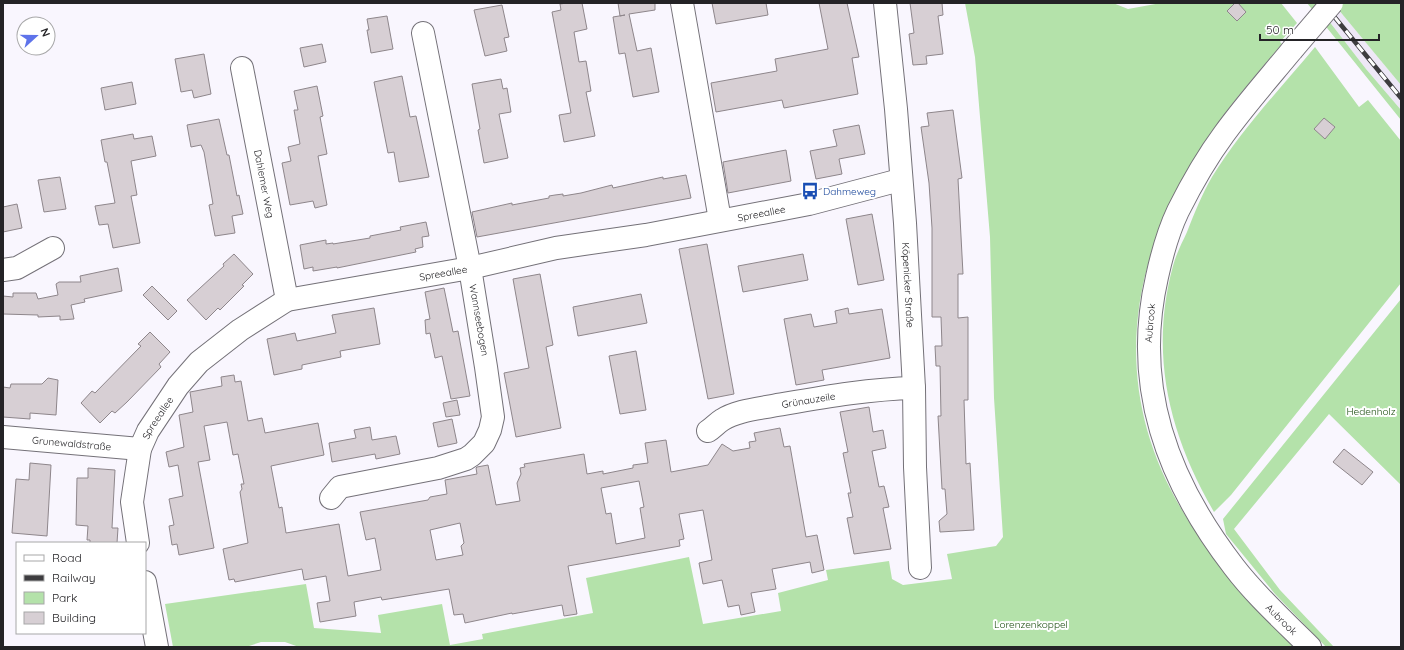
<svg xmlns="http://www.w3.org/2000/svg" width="1404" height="650" font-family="Quicksand,sans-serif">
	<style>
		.built { fill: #eee8f7 }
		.green { fill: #b4e2aa }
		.building { fill: #d7cfd4; stroke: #8e868b; fill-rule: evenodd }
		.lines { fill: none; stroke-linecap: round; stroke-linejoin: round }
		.minor-casing { stroke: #747178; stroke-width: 24 }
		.minor { stroke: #fff; stroke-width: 22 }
		.rail-casing { stroke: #3d3c3f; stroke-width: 4.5 }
		.rail { stroke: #fff; stroke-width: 3; stroke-dasharray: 9; stroke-linecap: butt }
		.minor-bridge-casing { stroke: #747178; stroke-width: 24; stroke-linecap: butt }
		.minor-bridge { stroke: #fff; stroke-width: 22 }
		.labels { text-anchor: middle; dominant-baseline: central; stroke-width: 4; stroke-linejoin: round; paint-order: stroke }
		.street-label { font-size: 10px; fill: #242326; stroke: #fff }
		.transit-label { font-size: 10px; fill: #164399; stroke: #fff; text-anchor: start }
		.park-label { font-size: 10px; fill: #1c4d10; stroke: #fff }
	</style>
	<rect width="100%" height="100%" fill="#f9f6fe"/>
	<polygon class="built" points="1315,3 1333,3 1401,85 1401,110 1366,69"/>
	<g class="green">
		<path d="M965 3H1113L1128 9 1161 3H1281L1297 23 1280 42 1282 44C1251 81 1217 119 1193 161 1121 282 1113 409 1194 529 1206 546 1221 561 1234 577 1255 600 1276 624 1297 647H299L285 642H261L246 647H173L165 604 306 584 314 628 381 633 378 615 442 604 450 645 483 639 482 634 593 613 586 578 689 557 703 624 781 611 778 593 828 580 826 570 889 561 892 579 903 585 952 579 947 554 996 546 1003 537 994 398 990 237 975 57Z"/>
		<polygon points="1307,3 1315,3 1366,69 1401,110 1401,120"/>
		<polygon points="1333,3 1401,3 1401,85"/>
		<path d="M1315 47 1359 107 1368 100 1401 141V283L1231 495 1214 512C1169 435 1149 354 1173 266 1176 254 1182 243 1187 232 1194 214 1202 194 1212 177 1241 130 1280 89 1315 47Z"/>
		<polygon points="1401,299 1401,485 1329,414 1234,529 1280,590 1334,647 1326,647 1275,594 1226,534 1223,519"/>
	</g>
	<g class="building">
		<polygon points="567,3 582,3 587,29 574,32 579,62 586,61 591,91 586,92 595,136 564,142 559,115 571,113 552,12 561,10 560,4"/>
		<polygon points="618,3 655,3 655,10 629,14 637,51 651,48 659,92 633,97 625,53 619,54 613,17 625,15 620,16"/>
		<polygon points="712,3 766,3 768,15 716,24"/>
		<polygon points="819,3 847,3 859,57 852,58 858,94 784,108 782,100 716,112 711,83 777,71 775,59 828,49"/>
		<polygon points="910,3 942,3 943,15 938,16 943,54 926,56 927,64 913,65 909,34 914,33"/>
		<polygon points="1235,3 1238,3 1246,12 1237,21 1227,11"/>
		<polygon points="502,5 509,37 504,38 507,51 485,56 474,10"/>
		<polygon points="387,16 393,49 371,53 367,30 369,30 367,19"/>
		<polygon points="322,44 326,62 304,67 300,48"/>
		<polygon points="204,54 211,94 194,98 192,90 181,92 175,59"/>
		<polygon points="402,76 410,117 416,116 429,177 399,182 394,152 388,153 374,82"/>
		<polygon points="501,79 503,89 507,88 511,112 499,114 508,158 484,163 478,130 480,129 472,84"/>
		<polygon points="132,82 136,104 105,110 101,88"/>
		<polygon points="317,86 323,116 320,117 327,154 318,156 327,205 315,208 313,201 290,205 282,163 291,161 288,147 300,144 294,110 298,110 294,91"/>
		<polygon points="953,110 962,178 958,179 963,274 958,274 958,318 968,317 968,400 964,400 966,464 970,463 974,530 940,532 939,521 947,514 945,489 942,489 938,416 941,416 940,366 936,366 935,346 942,346 941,317 932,317 932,228 929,183 921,127 929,126 927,113"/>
		<polygon points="1324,118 1335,127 1325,139 1314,129"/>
		<polygon points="219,119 227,155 229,155 237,196 239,195 243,214 232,216 235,233 215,236 209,205 213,204 204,152 201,145 191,147 187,125"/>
		<polygon points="859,125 865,154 839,159 842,174 816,179 810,151 837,146 833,130"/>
		<polygon points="133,134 134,139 152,136 156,156 131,161 137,195 131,196 140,243 113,248 108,224 99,225 95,206 115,203 107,162 105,162 101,140"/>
		<polygon points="786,150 791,181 728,193 723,162"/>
		<polygon points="686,175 691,198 477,237 472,212 512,203 512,205 549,198 549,196 555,195 563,194 563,196 581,193 612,185 613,188 663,177 663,179"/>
		<polygon points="60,177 66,209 44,212 38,180"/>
		<polygon points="17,204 22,228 3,232 3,207"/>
		<polygon points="872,214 884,280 858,285 846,219"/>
		<polygon points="426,222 429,236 422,237 423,247 415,249 416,252 337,268 337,267 313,271 313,267 304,269 300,245 326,240 326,244 333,243 333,244 370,238 370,236 401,230 400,227"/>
		<polygon points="707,244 734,394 708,399 679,249"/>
		<polygon points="234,254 253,274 242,285 244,286 220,310 218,308 206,320 187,300 224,266 223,264"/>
		<polygon points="803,254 808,280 743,292 738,266"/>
		<polygon points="118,268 122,291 84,299 85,302 71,305 74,319 60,320 60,316 38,317 38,315 3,314 3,296 13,297 13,293 36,293 38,299 58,295 56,284 59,282 81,282 80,276"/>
		<polygon points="540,274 553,345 546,347 561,428 516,437 504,373 529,368 513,279"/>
		<polygon points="152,286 177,311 168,320 143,295"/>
		<polygon points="444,288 453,332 458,331 470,396 451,399 442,356 435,358 430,333 426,334 425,320 430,319 425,292"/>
		<polygon points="641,294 647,323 578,336 573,307"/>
		<polygon points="374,308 380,344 340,351 341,357 302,365 302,369 274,375 267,339 295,333 297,341 336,333 332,315"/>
		<polygon points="848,308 849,314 882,309 890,358 822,370 824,380 796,385 784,319 811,314 814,327 837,323 835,311"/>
		<polygon points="150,332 170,352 159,364 161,367 127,402 115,413 112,411 100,423 81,403 92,391 95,393 141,346 138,344"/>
		<polygon points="636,351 646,410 620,414 609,356"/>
		<path d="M234 375 235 382 241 381 248 421 262 418 265 433 318 423 324 455 271 466 279 508 282 507 286 533 339 524 348 576 381 570 375 538 366 540 360 512 428 500 430 497 447 494 445 480 477 474 476 468 477 467 488 465 496 505 520 501 517 483 521 474 520 468 525 467 524 464 584 454 587 474 603 471V474L633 468V465L648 463 645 443 666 440 671 472 708 465 722 444 733 451 750 448 749 442 756 441 754 433 780 428 784 447 790 446 806 537 817 535 824 570 812 573 810 562 772 569 776 589 751 593 755 612 741 615 739 605 728 607 722 580 703 584 699 563 712 560 703 510 679 514 684 539 679 540 680 546 568 566 577 614 564 616 562 605 512 614V613L465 623 463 614 454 615 449 589 382 600 381 597 354 602 356 616 320 622 317 603 330 601 326 576 304 580 302 569 235 582 234 579 229 580 223 549 248 543 240 492 242 489 241 484H244L238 454 233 455 227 422 204 426 210 460 198 462 214 548 179 555 177 544 172 545 169 526 174 525 169 499 183 496 178 465 169 467 166 452 184 447 179 415 193 412 190 392 222 386 221 377ZM639 481 644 507 640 508 645 538 616 544 611 513 606 514 601 488ZM460 523 464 543 461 546 463 555 436 560 430 530Z"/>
		<polygon points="48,378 58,380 56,415 30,413 30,419 3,417 3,387 10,388 11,384 42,384"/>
		<polygon points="457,400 460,415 446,417 443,403"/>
		<polygon points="869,407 873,432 883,430 886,448 872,451 879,487 884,486 889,507 883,508 891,549 854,554 847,518 853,517 848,493 851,493 843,453 848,452 840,412"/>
		<polygon points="452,419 457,443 438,447 433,423"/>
		<polygon points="370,427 372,440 396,436 400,454 376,459 375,454 332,462 329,443 356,438 354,430"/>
		<polygon points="1344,449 1373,472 1362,485 1333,462"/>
		<polygon points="30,463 51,465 47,536 12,533 16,479 29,480"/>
		<polygon points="88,468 115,470 112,528 118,528 117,543 90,543 90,540 87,540 88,526 76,525 77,478 88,478"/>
	</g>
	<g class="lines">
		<g class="minor-casing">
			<g id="minor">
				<polyline points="682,3 720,220"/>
				<path id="s1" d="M885 3 896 109 905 223 914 388 915 467 920 568"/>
				<path id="s2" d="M1292 50C1269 78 1245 105 1224 134 1207 157 1191 185 1178 211 1168 232 1162 254 1157 277 1132 386 1167 480 1234 567 1256 596 1284 621 1310 647"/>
				<path id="s3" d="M242 68 287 300"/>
				<polyline points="3,270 17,268 53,248"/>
				<path id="s4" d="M708 431C713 428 717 423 722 420 736 411 756 409 772 406 819 398 867 389 914 388"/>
				<path id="s5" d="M3 437 140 449"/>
				<polyline points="331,498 340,487 438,468 466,459 472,455 484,443 490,430 493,417 486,367 470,268 423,33"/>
				<path id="s6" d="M138 543 132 502 140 449 148 431 178 386 199 362 240 330 287 300 470 268 556 248 646 235 809 204 900 180"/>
				<polyline points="145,582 157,647"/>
			</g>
		</g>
		<use href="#minor" class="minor"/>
		<g class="rail-casing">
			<polyline id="rail" points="1323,3 1401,98"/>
		</g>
		<use href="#rail" class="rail"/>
		<g class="minor-bridge-casing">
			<polyline id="minor-bridge" points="1292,50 1332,3"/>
		</g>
		<use href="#minor-bridge" class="minor-bridge"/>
	</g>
	<defs>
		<g id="bus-bare" transform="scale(1.38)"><path d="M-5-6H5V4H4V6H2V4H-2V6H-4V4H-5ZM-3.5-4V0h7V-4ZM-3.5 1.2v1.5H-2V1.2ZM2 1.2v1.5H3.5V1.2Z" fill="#1a4fb4" stroke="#fff" stroke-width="2.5" paint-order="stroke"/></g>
	</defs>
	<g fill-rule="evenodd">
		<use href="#bus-bare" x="810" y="191"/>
	</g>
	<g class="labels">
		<g class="street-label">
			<text stroke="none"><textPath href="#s3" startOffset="118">Dahlemer Weg</textPath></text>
			<text stroke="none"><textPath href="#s6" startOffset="791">Spreeallee</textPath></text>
			<text stroke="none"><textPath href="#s6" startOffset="467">Spreeallee</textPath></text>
			<text stroke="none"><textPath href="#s1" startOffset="283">Köpenicker Straße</textPath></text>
			<text transform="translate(479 320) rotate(80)">Wannseebogen</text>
			<text transform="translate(1150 323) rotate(-85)">Aubrook</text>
			<text stroke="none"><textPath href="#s4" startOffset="107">Grünauzeile</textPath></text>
			<text stroke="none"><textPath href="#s6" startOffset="131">Spreeallee</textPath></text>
			<text stroke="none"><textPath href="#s5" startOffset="69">Grunewaldstraße</textPath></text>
			<text stroke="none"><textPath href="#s2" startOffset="649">Aubrook</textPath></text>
		</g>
		<g class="transit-label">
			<text x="823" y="191">Dahmeweg</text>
		</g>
		<g class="park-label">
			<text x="1371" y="411">Hedenholz</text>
			<text x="1031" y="624">Lorenzenkoppel</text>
		</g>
	</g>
	<rect width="1404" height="650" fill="none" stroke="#242326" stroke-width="8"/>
	<rect x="16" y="542" width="130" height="92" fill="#ffffff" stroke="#a7a7a8"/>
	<rect x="24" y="555" width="20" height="6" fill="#ffffff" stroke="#a7a7a8"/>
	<text x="52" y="562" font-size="12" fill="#242326">Road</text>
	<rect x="24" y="575" width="20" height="6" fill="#3d3c3f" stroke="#a7a7a8"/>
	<text x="52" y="582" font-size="12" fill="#242326">Railway</text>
	<rect x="24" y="592" width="20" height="12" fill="#b4e2aa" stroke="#a7a7a8"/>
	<text x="52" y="602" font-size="12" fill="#242326">Park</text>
	<rect x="24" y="612" width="20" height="12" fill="#d7cfd4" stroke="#a7a7a8"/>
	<text x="52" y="622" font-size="12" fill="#242326">Building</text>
	<g transform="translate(36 36) rotate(69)"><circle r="19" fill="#ffffff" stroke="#a7a7a8"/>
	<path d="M0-3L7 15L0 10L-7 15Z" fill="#5e73ea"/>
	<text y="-6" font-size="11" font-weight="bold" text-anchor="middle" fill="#242326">N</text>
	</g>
	<path d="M1260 34v6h119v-6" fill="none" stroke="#242326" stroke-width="2"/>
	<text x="1266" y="34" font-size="12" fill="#242326" stroke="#ffffff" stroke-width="3" paint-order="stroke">50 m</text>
</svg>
